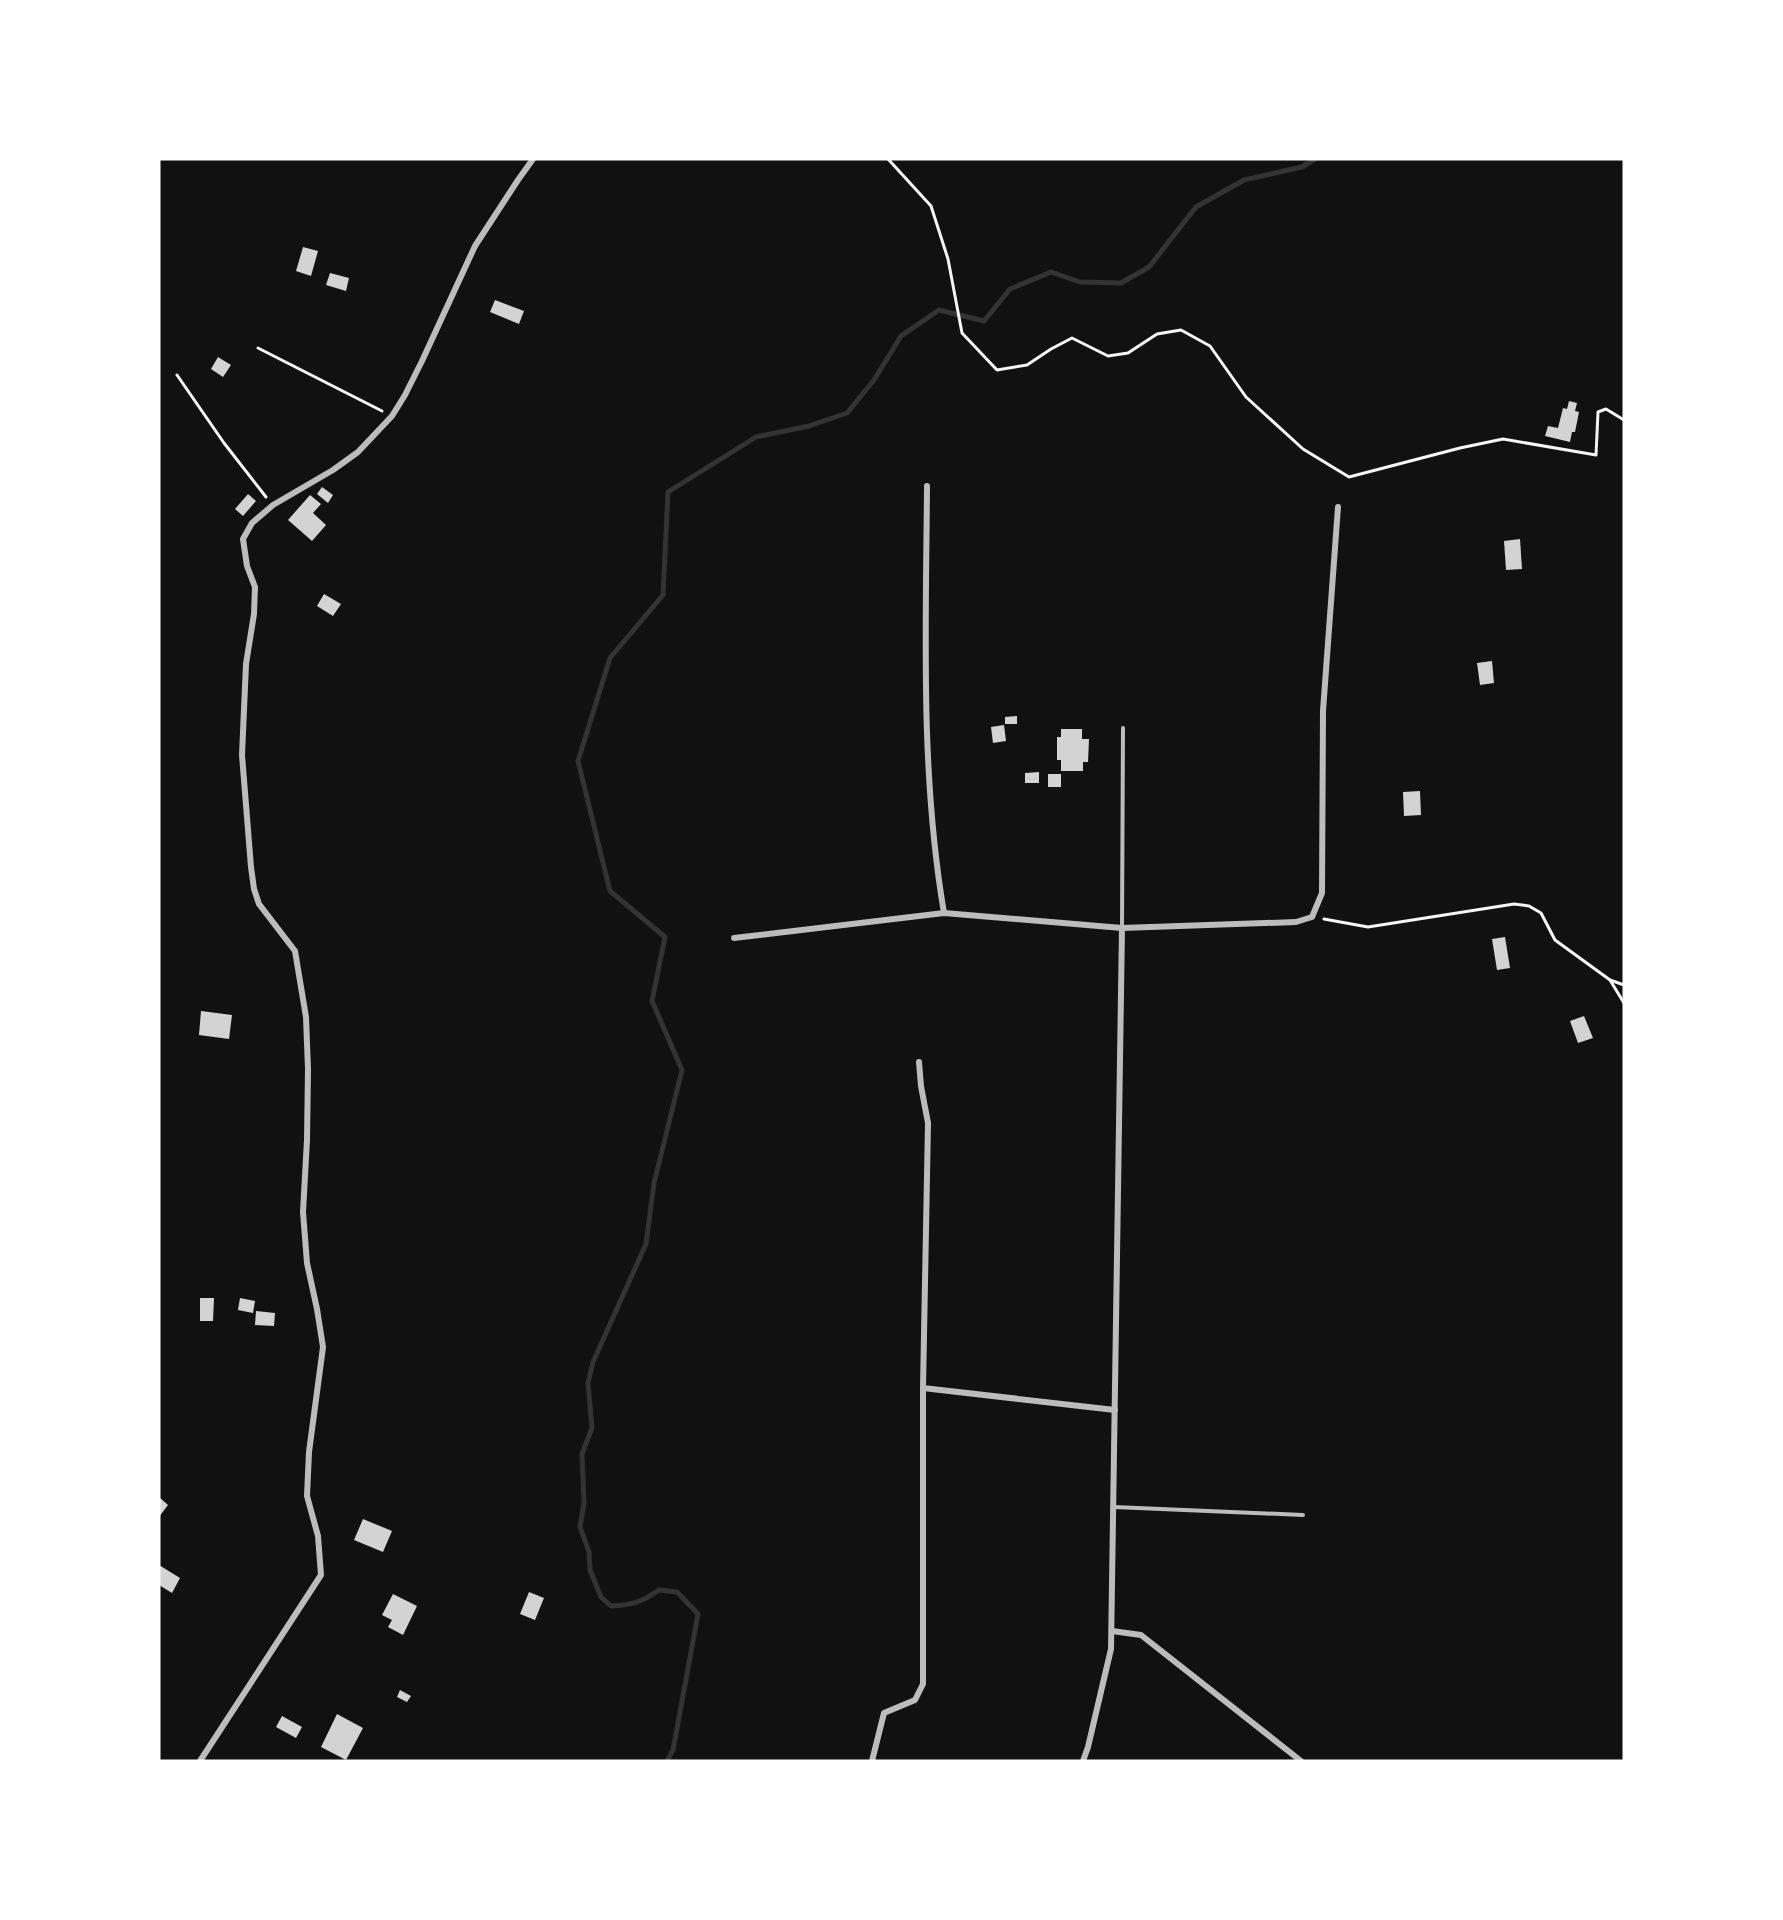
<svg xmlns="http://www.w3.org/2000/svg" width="1783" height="1920" font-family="'IBM Plex Sans',sans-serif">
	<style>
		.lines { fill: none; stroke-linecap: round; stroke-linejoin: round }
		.stream { stroke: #333; stroke-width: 5 }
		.building { fill: #d3d3d3 }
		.path { stroke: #f5f5f5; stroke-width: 3 }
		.service { stroke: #bcbcbc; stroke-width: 4 }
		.minor { stroke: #bcbcbc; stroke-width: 6 }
	</style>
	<rect width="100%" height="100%" fill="#111"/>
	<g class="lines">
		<path class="stream" d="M667 1761 673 1750 698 1614 677 1592 659 1590C642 1602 633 1605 611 1606L601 1597 590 1570 589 1552 580 1527 584 1503 582 1454 592 1428 588 1383 593 1362 646 1244 654 1183 682 1070 652 1001 665 937 610 891 578 761 610 658 663 595 668 492 756 437 809 426 847 413 874 380 901 336 939 310 984 321 1010 289 1051 272 1080 282 1121 283 1149 267 1196 207 1244 180 1302 167 1315 159"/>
	</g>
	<g class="building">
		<polygon points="303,247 318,251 311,276 296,271"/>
		<polygon points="330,273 349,278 346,291 326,285"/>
		<polygon points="495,300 524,311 519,324 490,312"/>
		<polygon points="218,357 231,365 223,377 211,369"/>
		<polygon points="1569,401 1577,403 1575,411 1579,412 1575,432 1572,432 1570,442 1545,436 1548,426 1558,428 1563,408 1567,409"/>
		<polygon points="322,487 333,495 328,503 317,494"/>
		<polygon points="248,494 256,501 243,516 235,509"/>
		<polygon points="310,495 321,504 313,513 326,525 312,541 288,520"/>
		<polygon points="1520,539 1522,569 1506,570 1504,541"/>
		<polygon points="324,594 341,604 333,616 317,606"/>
		<polygon points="1492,661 1494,683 1480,685 1477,663"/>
		<polygon points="1017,716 1017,724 1005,724 1005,717"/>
		<polygon points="1004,725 1006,741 993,743 991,727"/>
		<polygon points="1061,729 1082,729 1082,739 1089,739 1088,762 1083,762 1083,771 1061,771 1061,760 1057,760 1057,737 1061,737"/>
		<polygon points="1039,772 1039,783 1025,783 1025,773"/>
		<rect x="1048" y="774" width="13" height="13"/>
		<polygon points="1420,791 1421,815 1404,816 1403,792"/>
		<polygon points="1505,937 1510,968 1497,970 1492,939"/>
		<polygon points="201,1011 232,1015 229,1039 199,1035"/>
		<polygon points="1584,1016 1593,1038 1578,1043 1570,1021"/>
		<polygon points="200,1298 214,1298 213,1321 200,1321"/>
		<polygon points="240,1298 255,1301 253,1313 238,1310"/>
		<polygon points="256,1311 275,1313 274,1326 255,1325"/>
		<polygon points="159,1497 168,1505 159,1517"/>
		<polygon points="363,1519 392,1531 383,1552 354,1540"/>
		<polygon points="159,1565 180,1578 172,1593 159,1585"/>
		<polygon points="529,1592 544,1598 535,1620 520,1614"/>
		<polygon points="393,1594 417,1606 403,1635 388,1627 392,1620 382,1615"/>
		<polygon points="400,1690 411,1696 407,1702 397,1697"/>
		<polygon points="337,1714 363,1728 346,1760 321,1747"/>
		<polygon points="282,1716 302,1727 296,1738 276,1727"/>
	</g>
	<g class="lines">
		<g class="path">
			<polyline points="888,159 931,206 948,259 962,333 997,370 1027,365 1051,349 1072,338 1108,356 1128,353 1157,334 1181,330 1210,346 1246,397 1303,449 1349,477 1460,448 1503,439 1596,455 1598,412 1606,409 1624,420"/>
			<polyline points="258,348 382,411"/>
			<polyline points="177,375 224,443 266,497"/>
			<polyline points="1324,919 1368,927 1514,904 1529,906 1541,913 1555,940 1610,980 1624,985"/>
			<polyline points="1610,980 1624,1003"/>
		</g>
		<g class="service">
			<polyline points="1122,928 1123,728"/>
			<polyline points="1114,1507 1303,1515"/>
		</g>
		<g class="minor">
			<path d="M927 486C926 628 920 772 944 913"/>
			<polyline points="734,938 944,913 1122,928 1296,922 1312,917 1322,893 1323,711 1338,507"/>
			<polyline points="923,1388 1115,1410"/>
			<polyline points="1112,1631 1141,1635 1301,1761"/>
			<polyline points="200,1761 321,1575 318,1536 307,1496 309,1452 323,1347 317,1309 307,1263 303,1212 307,1140 308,1069 306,1017 295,951 259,904 254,889 251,867 242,755 246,664 254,614 255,587 247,566 243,539 252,523 273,505 333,470 358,452 392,416 405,395 422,361 475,246 518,180 533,159"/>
			<polyline points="872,1761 884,1713 915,1700 923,1684 923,1388 928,1123 921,1086 919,1062"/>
			<polyline points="1083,1761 1088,1747 1111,1649 1122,928"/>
		</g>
	</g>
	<rect width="1783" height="1920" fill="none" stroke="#ffffff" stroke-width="321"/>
</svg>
